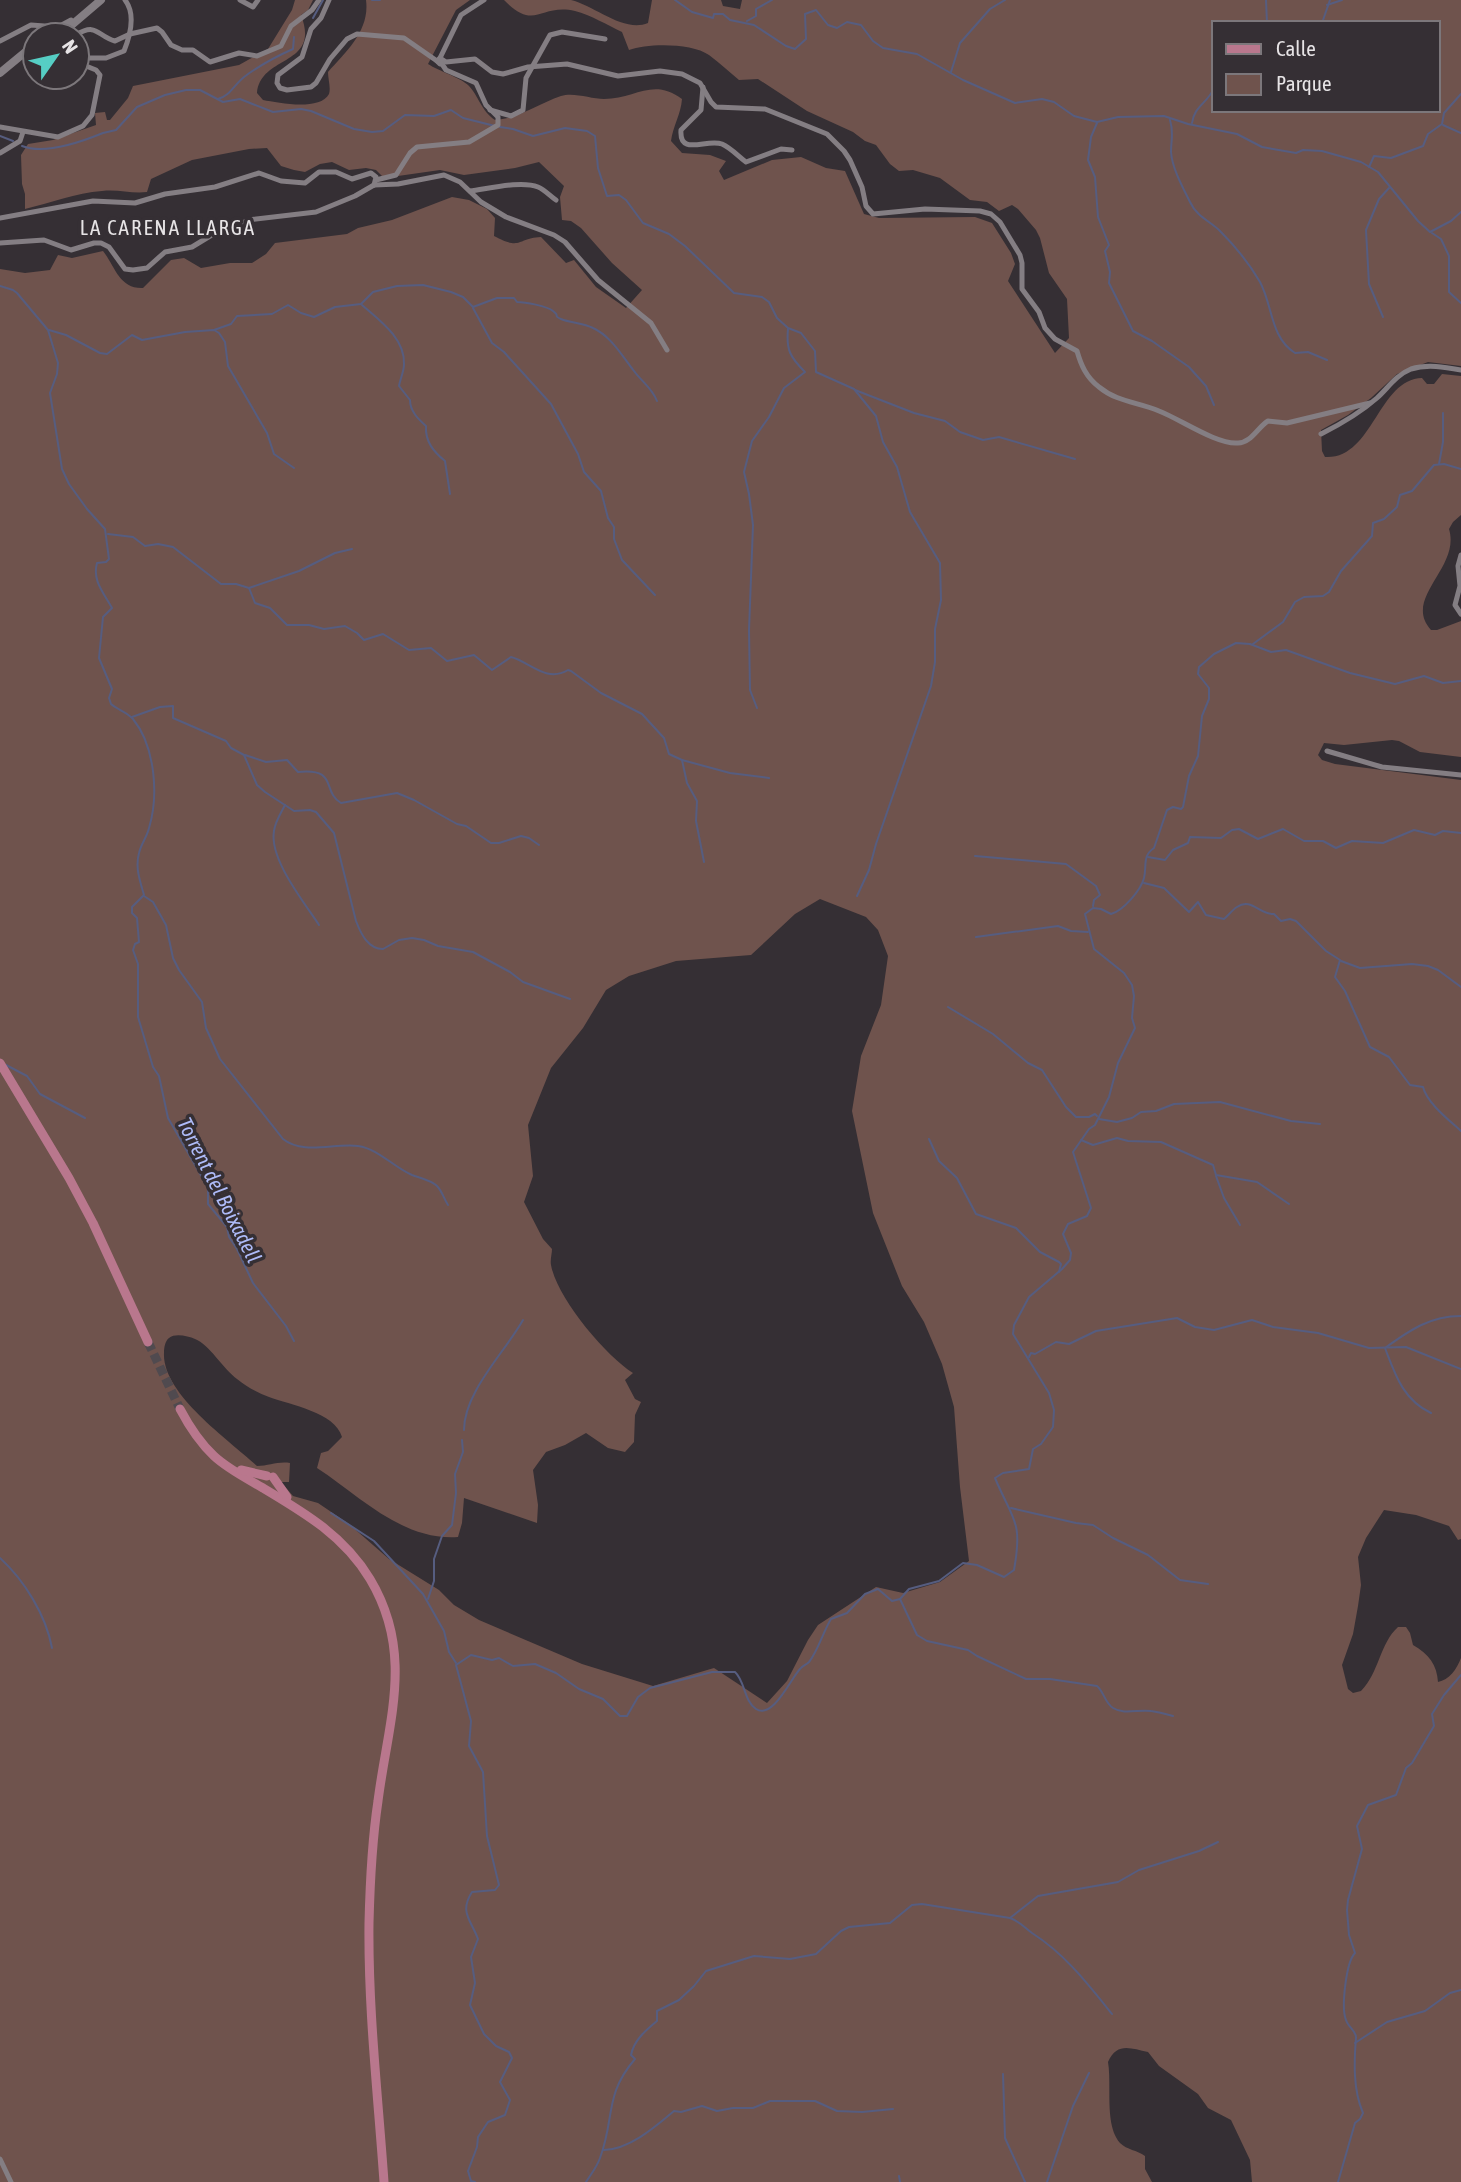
<svg xmlns="http://www.w3.org/2000/svg" width="1461" height="2182" font-family="'Asap Condensed',sans-serif">
	<style>
		.green { fill: #6f534d; fill-rule: evenodd }
		.lines { fill: none; stroke-linecap: round; stroke-linejoin: round }
		.stream { stroke: #565d80; stroke-width: 2 }
		.primary-tunnel { stroke: #504a4f; stroke-width: 9; stroke-dasharray: 9 4.5; stroke-linecap: butt }
		.street { stroke: #847e83; stroke-width: 5 }
		.secondary { stroke: #847e83; stroke-width: 8 }
		.primary { stroke: #b9778d; stroke-width: 9 }
		.labels { text-anchor: middle; dominant-baseline: central; stroke-width: 7; stroke-linejoin: round; paint-order: stroke }
		.neighbourhood-label { font-size: 21px; letter-spacing: 2px; fill: #e7e4e6; stroke: #352f34 }
		.water-label { font-size: 21px; font-style: italic; fill: #aebbf8; stroke: #352f34 }
	</style>
	<rect width="100%" height="100%" fill="#352f34"/>
	<path class="green" d="M295 0H313L308 10 301 15C321 67 261 54 257 93L263 100C279 103 320 111 329 94 331 88 328 79 328 72 347 51 370 30 366 0H470L456 10 428 64C439 71 461 78 468 85 479 96 481 111 495 120 520 118 538 104 561 96 574 92 591 99 604 99 635 99 653 77 682 99 681 114 673 126 671 141L682 153 710 155 726 161 719 171 724 180 772 160 801 157 826 168 845 171 864 214 879 218 975 217 992 223 1011 253 1015 264 1008 281 1055 353 1069 338 1067 299 1049 273 1040 238 1036 230 1018 209 1012 205 999 211 987 202 970 200 940 178 913 170 899 171 890 164 876 145 865 141 853 132 807 111 758 79 739 80C729 72 720 63 709 55 692 43 648 43 629 50L622 32C607 25 591 15 575 11 540 3 535 32 504 0 520 0 558 0 571 0 595 6 624 33 648 23L652 0H721L723 6 740 9 742 0H1461V366L1428 362 1397 374 1371 398 1348 415 1321 430 1322 451 1325 457C1373 460 1378 379 1422 378L1427 384H1434L1442 374 1461 376V515L1453 522 1449 529C1461 568 1402 598 1431 630H1437L1461 621V757L1420 752 1399 741 1392 740 1344 745 1324 743 1318 755 1322 760 1335 764 1461 780V1539L1458 1540 1449 1526 1416 1515 1384 1510 1366 1538 1358 1557 1361 1585 1358 1606 1353 1634 1342 1665 1348 1689 1353 1693 1361 1691C1379 1673 1380 1643 1398 1627H1406L1410 1633 1413 1645C1429 1654 1437 1665 1438 1682 1449 1680 1457 1669 1461 1658V2182H1252L1250 2160 1231 2120 1208 2108 1198 2094 1159 2066 1148 2052C1130 2048 1117 2042 1108 2062 1112 2085 1104 2125 1120 2143 1127 2150 1137 2150 1145 2156V2169L1152 2182H0V269L25 273 50 270 58 255 72 258 103 251C115 266 119 289 143 288L171 260 184 258 201 268 230 263H252L266 254 275 243 347 234 358 228 392 220 452 197 469 200 487 209 495 218 494 236C522 251 517 238 541 237L566 263 574 260 596 287 626 308 642 290 612 263 581 228 571 221 562 220 560 197 564 186 539 162 515 168 464 175 440 170 384 178 376 170 366 168 349 170 332 162 320 164 305 172 294 170 281 166 267 148 249 149 192 160 151 179 147 192C132 194 118 189 102 191 76 193 50 203 25 209V194L22 184 21 155 28 144 53 140 96 125 95 113 105 112 107 120H110L128 98 133 86 239 65 257 55 268 49 292 10ZM1214 23H1438V110H1214ZM820 899 866 917 878 930 888 956 881 1005 861 1056 852 1111 873 1213 902 1286 924 1322 942 1364 954 1407 960 1487 969 1561 940 1582 903 1593 876 1587 818 1625 808 1640 787 1681 767 1703 714 1668 653 1686 582 1664 479 1620 454 1605 439 1590 389 1559 349 1524 318 1503 293 1496 281 1482H289L290 1463C278 1461 269 1466 257 1466 229 1440 162 1394 164 1353 164 1348 165 1341 169 1338 175 1333 188 1336 195 1339 209 1344 223 1369 237 1379 247 1387 258 1393 269 1397 290 1405 335 1412 342 1437L328 1451 321 1453 317 1468C360 1496 402 1541 458 1537L462 1523 464 1498 537 1523 538 1505 533 1470 546 1452 565 1445 586 1433 608 1448 625 1452 634 1442 635 1415 641 1402 635 1399 625 1380 633 1373C605 1355 557 1298 551 1265 550 1260 552 1254 552 1249L543 1239 524 1202 533 1176 528 1125 551 1068 583 1028 606 990 629 976 676 961 751 955 795 914Z"/>
	<g class="lines">
		<g class="stream">
			<polyline points="372,0 380,0"/>
			<polyline points="675,0 692,12 713,18 714,14 723,14 730,20 754,25 786,46 795,49 806,39 805,14 816,10 828,25 837,28 847,22 861,25 873,41 883,48 917,54 963,80 1015,103 1042,99 1054,102 1074,116 1097,122 1118,117 1164,116 1188,124 1237,134 1262,147 1296,153 1303,150 1322,151 1361,162 1378,172 1418,221 1430,232 1451,221 1461,212"/>
			<polyline points="1266,0 1267,23"/>
			<polyline points="1327,5 1342,0"/>
			<polyline points="313,18 323,0"/>
			<polyline points="747,21 756,16 756,9 772,0"/>
			<polyline points="1322,23 1330,0"/>
			<polyline points="951,72 960,43 990,9 1005,0"/>
			<path d="M218 99C230 96 234 85 244 77 260 65 275 57 293 49L294 37"/>
			<path d="M1170 120C1174 133 1171 139 1171 152 1172 168 1183 188 1190 202 1197 217 1210 221 1220 231 1236 247 1249 263 1260 282 1273 306 1270 337 1295 353L1308 352 1327 360"/>
			<polyline points="1097,123 1091,137 1088,160 1095,177 1098,217 1109,245 1105,251 1110,272 1109,283 1133,331 1152,341 1189,367 1206,386 1214,405"/>
			<path d="M1192 123C1194 106 1208 103 1214 88"/>
			<polyline points="1443,125 1461,133"/>
			<polyline points="500,127 513,129 533,136 565,128 587,131 595,136 598,168 607,196 619,195 626,200 643,223 669,234 685,246 734,293 762,297 769,302 777,318 788,328 801,333 815,351 816,372 854,389 876,416 883,442 897,467 910,512 940,563 941,600 935,629 935,662 931,686 876,844 869,870 857,896"/>
			<polyline points="0,136 13,141"/>
			<path d="M22 146C44 155 81 142 103 133L116 130 137 107 165 95 186 90H200L223 102 240 99 273 112 301 109 311 111 354 129 372 132 383 131 405 115 434 116 451 110 463 118 495 126"/>
			<polyline points="1369,167 1374,156 1391,158 1423,146 1428,134 1442,124 1444,113 1461,94"/>
			<polyline points="1432,233 1441,239 1449,256 1449,292 1461,303"/>
			<path d="M0 286 13 290 17 293 48 330 58 363 57 374 50 393 62 469 69 484 87 509 105 529 109 559 106 562 97 563C92 581 104 593 112 608L103 617 99 658 112 689 109 698 111 704C118 710 127 712 133 719 155 746 159 795 149 828 147 837 141 844 139 853 135 868 140 881 144 895L132 907V913L137 918 139 942 135 944 133 950 138 964V1017L153 1067 159 1076 168 1118 202 1177 208 1187V1204L227 1227 229 1237 237 1249 253 1283 286 1326 294 1341"/>
			<path d="M362 305C379 320 405 338 404 364 404 372 400 379 399 386L410 400C410 411 418 419 426 426 425 442 434 452 445 461L450 494"/>
			<polyline points="473,308 492,343 504,352 551,404 578,454 584,472 601,491 608,518 614,527 614,539 622,560 655,595"/>
			<polyline points="1383,317 1369,284 1366,230 1379,199 1389,188"/>
			<polyline points="49,330 66,335 100,353 107,354 132,335 142,340 185,332 214,330 219,333 225,342 228,366 267,433 274,454 294,468"/>
			<path d="M214 330 231 324 237 316 272 314 288 305 301 313 314 317 335 307 361 304 373 292 397 286 423 285 451 292 463 297 473 307 497 298H514L517 302C525 302 547 306 553 311 561 317 552 315 561 319 571 323 583 323 593 328 611 336 622 356 634 371 642 382 652 388 657 401"/>
			<polyline points="855,390 914,413 945,421 960,432 983,440 999,437 1075,459"/>
			<polyline points="1439,464 1443,442 1443,413"/>
			<path d="M108 534 133 537 145 546 158 544 173 547 221 584H236L249 588 255 603 270 608 287 625H309L324 629 345 626 357 633 364 640 383 634 409 650 431 648 447 661 474 655 492 670 511 657C530 662 546 683 568 670L571 671 601 693 642 714 664 738 669 754 682 760 687 783 697 801 696 821 704 862"/>
			<polyline points="249,588 299,571 335,553 352,549"/>
			<polyline points="1253,644 1283,622 1295,602 1304,597 1323,596 1329,592 1341,571 1372,536 1373,523 1384,519 1397,507 1400,495 1412,491 1434,465 1444,464 1461,469"/>
			<path d="M757 708 750 690 749 630 753 525 749 494 744 472 752 441 769 417 784 388 805 372C790 357 786 350 788 329"/>
			<path d="M132 717 160 707 173 706V718L226 741 231 748 244 755 257 785 265 792 294 811 310 810 316 812 334 833 356 921C361 934 368 949 383 949L399 940 412 938 424 940 438 946 473 952 510 972 523 982 570 999"/>
			<path d="M245 755 266 762 287 760 298 772C339 768 321 791 341 803L397 793 414 800 457 824 466 826 491 843H499L521 836 529 838 539 845"/>
			<polyline points="682,760 730,773 769,778"/>
			<path d="M285 805C281 813 275 822 274 831 269 859 304 902 319 925"/>
			<polyline points="975,856 1066,864 1096,886 1100,895 1094,900 1093,906"/>
			<polyline points="1148,857 1165,860 1173,850 1188,843 1190,837 1221,838 1232,830 1239,829 1258,839 1283,829 1304,841 1323,841 1336,848 1352,841 1383,843 1414,830 1435,835 1443,831 1461,833"/>
			<path d="M1144 883 1164 888 1189 912 1198 902 1206 915 1224 919C1228 916 1232 910 1237 907 1251 897 1260 915 1274 914L1281 921 1290 919 1296 921 1326 951 1340 960 1335 977 1345 991 1370 1047 1389 1057 1410 1085 1423 1087C1427 1103 1449 1120 1461 1131"/>
			<path d="M144 896 153 902 166 925 173 958 179 970 202 1002 206 1028 220 1059 283 1139C303 1155 334 1143 358 1146 379 1149 393 1167 412 1175 420 1178 431 1180 437 1186 442 1191 444 1199 448 1205"/>
			<polyline points="976,937 1058,926 1071,931 1088,932"/>
			<polyline points="1341,961 1360,968 1412,964 1428,966 1438,970 1461,987"/>
			<polyline points="948,1007 993,1034 1028,1063 1042,1070 1066,1107 1076,1117 1089,1117 1095,1114 1097,1116"/>
			<polyline points="6,1065 27,1076 40,1094 85,1118"/>
			<polyline points="1099,1119 1117,1122 1132,1118 1141,1112 1156,1111 1174,1104 1220,1102 1291,1121 1320,1124"/>
			<polyline points="929,1139 939,1161 957,1178 976,1214 1016,1228 1040,1252 1059,1262 1061,1264 1059,1272"/>
			<polyline points="1081,1140 1093,1145 1117,1138 1128,1141 1161,1142 1213,1165 1216,1175 1257,1182 1289,1204"/>
			<polyline points="1216,1176 1224,1198 1240,1225"/>
			<polyline points="1029,1357 1031,1353 1035,1354 1056,1342 1069,1344 1096,1331 1177,1318 1195,1327 1214,1330 1252,1320 1273,1327 1318,1333 1369,1348 1406,1347 1461,1369"/>
			<path d="M1431 1413C1403 1400 1395 1374 1385 1348 1410 1330 1430 1316 1461 1316"/>
			<path d="M464 1430C464 1392 505 1352 523 1320"/>
			<polyline points="1011,1508 1076,1523 1093,1525 1113,1538 1148,1555 1180,1580 1208,1584"/>
			<polyline points="331,1513 374,1541 423,1594 444,1631 449,1652 456,1663"/>
			<path d="M0 1558C24 1580 46 1615 52 1648"/>
			<polyline points="428,1599 434,1581 434,1559 442,1536 452,1525 456,1493 455,1474 463,1452 462,1440"/>
			<path d="M900 1599 917 1635 927 1641 968 1650 977 1656 1026 1679H1050L1097 1686C1104 1692 1105 1703 1113 1708 1124 1715 1139 1709 1151 1711 1159 1712 1166 1714 1173 1716"/>
			<path d="M1010 1918C1019 1921 1024 1927 1032 1933 1065 1954 1088 1984 1112 2014"/>
			<polyline points="1355,2043 1387,2022 1425,2011 1450,1993 1461,1990"/>
			<polyline points="1003,2074 1005,2138 1025,2182"/>
			<path d="M604 2150C630 2149 655 2127 674 2111L681 2112 702 2106 717 2111 733 2108H753L770 2101H815L837 2111 862 2112 893 2109"/>
			<polyline points="899,2176 900,2182"/>
			<path d="M475 2182 471 2181 468 2171 477 2147 478 2137 488 2122 505 2115 510 2100 500 2082 512 2058 509 2052 496 2046 484 2034 470 2005 475 1983 471 1957 478 1939C471 1920 459 1912 472 1892L495 1890 499 1885 487 1836 483 1772 469 1746 471 1721 456 1665 471 1655 492 1660 499 1658 513 1666 535 1664 556 1673 579 1689 603 1699 620 1716H627L638 1697 650 1688 712 1672H735C745 1681 744 1701 756 1709 773 1720 791 1678 800 1669 802 1666 806 1665 809 1662 818 1651 823 1632 831 1619L847 1613 865 1594 878 1589 892 1601 900 1599 909 1589 939 1581 963 1563 977 1565 1004 1577 1014 1570C1023 1520 1013 1521 995 1478L1003 1473 1029 1469 1033 1449 1041 1444 1053 1427 1054 1410 1049 1393 1013 1334 1014 1325 1029 1297 1062 1269 1070 1260 1071 1253 1063 1234 1068 1224 1087 1216 1091 1208 1073 1152 1089 1129 1095 1125 1109 1097 1118 1063 1135 1028 1132 1018 1134 996 1132 985 1124 973 1094 949 1085 914 1093 908 1101 909 1111 914C1123 911 1141 890 1144 878 1147 866 1142 856 1154 848L1167 810 1173 807 1181 809 1183 807 1189 776 1198 756 1202 716 1209 699V688L1198 674 1199 667 1214 654 1236 643 1250 644 1271 652 1286 650 1350 673 1395 684 1424 676 1443 683 1461 681"/>
			<path d="M586 2182C591 2174 597 2167 600 2158 615 2118 604 2095 635 2059L631 2055C634 2040 646 2030 657 2021V2011L679 2000 694 1986 706 1971 754 1956 790 1959 816 1954 841 1931 849 1927 890 1923 912 1905 922 1904 1010 1918 1038 1896 1118 1882 1139 1870 1199 1851 1218 1842"/>
			<polyline points="1047,2182 1073,2106 1089,2073"/>
			<path d="M1338 2182 1355 2123 1360 2119 1363 2113C1353 2090 1354 2062 1356 2038 1357 2032 1348 2027 1346 2020 1341 2008 1346 1962 1355 1953L1349 1935 1347 1910 1348 1900 1362 1849 1357 1826 1368 1805 1396 1795 1406 1768 1412 1763 1434 1726 1432 1714 1444 1695 1461 1675"/>
		</g>
		<polyline class="primary-tunnel" points="148,1342 180,1409"/>
		<g class="street">
			<polyline points="240,0 253,7 258,0"/>
			<polyline points="329,0 321,18 311,29 302,57 278,75 277,83 280,88 287,90 311,87 316,83 330,59 347,39 357,34 404,38 437,61"/>
			<path d="M76 35C97 22 97 36 115 41L130 34 157 28 162 32 171 45 182 50H193L210 62 239 53 257 56 281 46 291 26 312 10 319 0"/>
			<polyline points="0,41 31,25 58,27 71,20"/>
			<polyline points="440,58 461,15 484,0"/>
			<path d="M444 62 440 64 437 61 440 58 446 62 475 59 492 72 503 74 528 67 567 64 618 76 660 71 682 74 700 83 711 102 716 107 765 109 827 134 844 151 850 160 862 187 866 206 873 214 925 209 980 211 991 214 1000 222 1020 255 1022 263V289L1039 312 1045 328 1055 339 1077 351C1081 365 1086 377 1099 387 1117 402 1138 402 1159 411 1180 419 1217 445 1238 443 1251 443 1258 427 1268 421L1287 423 1370 403"/>
			<path d="M703 87 701 110 681 130C679 157 707 138 722 144 731 148 738 156 746 162L781 149 792 150"/>
			<polyline points="490,110 511,116 523,110 526,78 550,35 562,32 605,39"/>
			<path d="M0 127 58 137 83 126 92 115 100 75 96 70 86 66 85 62 88 58H106L124 51C130 36 136 14 125 0"/>
			<polyline points="0,153 20,141 23,132"/>
			<polyline points="376,180 396,175 410,153 417,147 469,142 498,125 498,117 486,105 476,83 446,70 442,64"/>
			<polyline points="374,185 398,184 444,175 460,182 481,202 506,217 554,235 565,242 598,280 651,323 667,350"/>
			<path d="M470 191C487 189 521 180 538 187 545 190 550 196 556 200"/>
			<polyline points="0,218 93,201 135,203 165,194 215,187 259,173 281,181 305,183 319,172 336,172 352,179 371,173 376,177 374,185"/>
			<polyline points="0,243 44,240 71,250 94,243 101,243 109,247 125,269 133,270 147,268 165,252 192,247 215,233 235,234 241,224 248,220 316,212 355,196 374,185"/>
			<path d="M1321 434C1341 424 1360 413 1377 398 1388 388 1396 375 1411 369 1427 364 1445 367 1461 370"/>
			<polyline points="1461,555 1458,566 1460,586 1455,605 1461,614"/>
			<polyline points="1327,751 1382,767 1461,775"/>
			<polyline points="0,2159 11,2182"/>
		</g>
		<g class="secondary">
			<polyline points="60,35 101,0"/>
			<polyline points="0,73 35,44"/>
		</g>
		<g class="primary">
			<polyline points="0,1063 69,1178 93,1223 148,1342"/>
			<path d="M180 1409C189 1426 199 1442 214 1456 228 1469 246 1478 263 1488 305 1513 344 1536 370 1579 415 1654 388 1722 378 1801 372 1841 370 1882 369 1923 368 2009 378 2096 384 2182"/>
			<polyline points="241,1470 267,1476"/>
			<polyline points="273,1477 287,1497"/>
		</g>
	</g>
	<g class="labels">
		<g class="neighbourhood-label">
			<text x="168" y="227">LA CARENA LLARGA</text>
		</g>
		<g class="water-label">
			<text transform="translate(220 1190) rotate(63)">Torrent del Boixadell</text>
		</g>
	</g>
	<rect x="1212" y="21" width="228" height="91" fill="#352f34" stroke="#7c777b" stroke-width="2"/>
	<rect x="1226" y="44" width="35" height="10" fill="#b9778d" stroke="#7c777b" stroke-width="2"/>
	<text x="1276" y="56" font-size="21" fill="#e7e4e6">Calle</text>
	<rect x="1226" y="74" width="35" height="21" fill="#6f534d" stroke="#7c777b" stroke-width="2"/>
	<text x="1276" y="91" font-size="21" fill="#e7e4e6">Parque</text>
	<g transform="translate(56 56) rotate(56)"><circle r="33" fill="#352f34" stroke="#7c777b" stroke-width="2"/>
	<path d="M0-5L12 26L0 18L-12 26Z" fill="#56cec4"/>
	<text y="-10" font-size="19" font-weight="bold" text-anchor="middle" fill="#e7e4e6">N</text>
	</g>
</svg>
